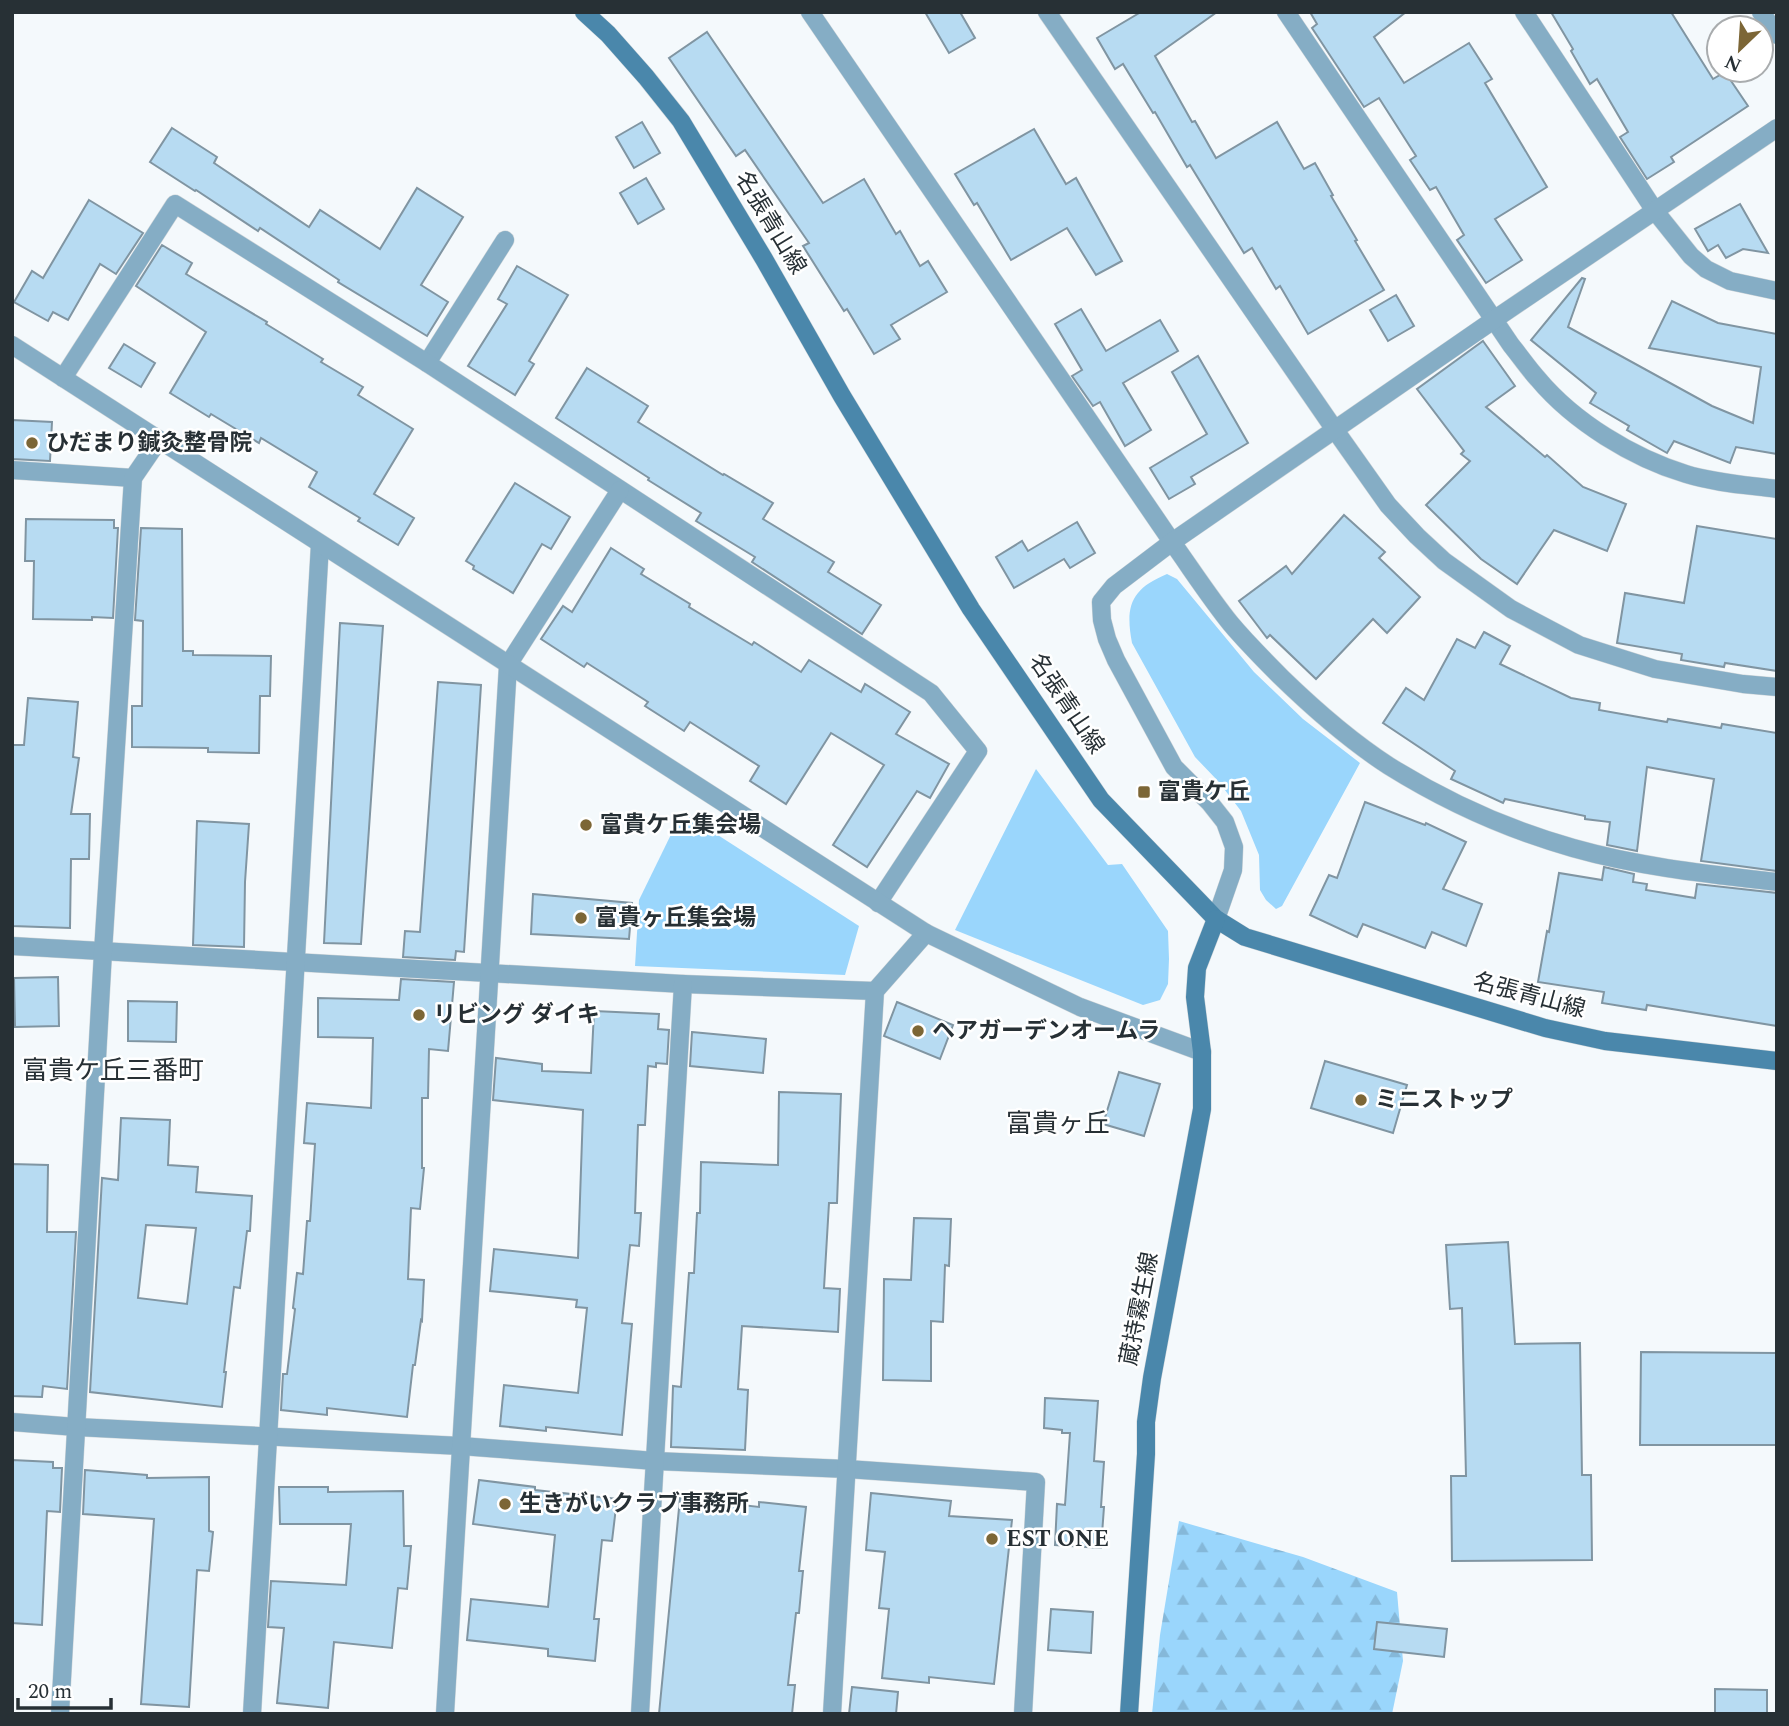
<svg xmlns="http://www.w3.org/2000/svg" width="1789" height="1726" font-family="Spectral,'Noto Sans JP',serif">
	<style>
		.forest { fill: url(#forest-firs) }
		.green { fill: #9ad6fc }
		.building { fill: #b7dbf2; stroke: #8095a2; stroke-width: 2; fill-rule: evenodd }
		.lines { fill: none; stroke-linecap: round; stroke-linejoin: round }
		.minor-casing { stroke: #cfd5d8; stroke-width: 19 }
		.tertiary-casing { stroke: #cfd5d8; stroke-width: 19 }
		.secondary-casing { stroke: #cfd5d8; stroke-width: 19 }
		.minor { stroke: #85adc5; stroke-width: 18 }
		.tertiary { stroke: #85adc5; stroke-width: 18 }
		.secondary { stroke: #4a87ab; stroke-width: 18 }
		.poi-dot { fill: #7c6636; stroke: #fff; stroke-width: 2.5 }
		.labels { text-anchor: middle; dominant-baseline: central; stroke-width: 5; stroke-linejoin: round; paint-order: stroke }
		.street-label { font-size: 23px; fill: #273035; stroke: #fff }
		.poi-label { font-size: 23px; font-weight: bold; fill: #273035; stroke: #fff; text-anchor: start }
		.quarter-label { font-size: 26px; fill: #273035; stroke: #fff }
	</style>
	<defs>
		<pattern id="forest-firs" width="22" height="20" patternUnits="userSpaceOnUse" patternTransform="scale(1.75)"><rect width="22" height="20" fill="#9ad6fc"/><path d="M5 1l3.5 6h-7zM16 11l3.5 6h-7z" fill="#85b8d9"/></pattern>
	</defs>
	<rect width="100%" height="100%" fill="#f4f9fc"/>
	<polygon class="forest" points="1179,1521 1303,1557 1397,1592 1403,1661 1392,1714 1152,1714 1160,1635"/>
	<g class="green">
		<path d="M1167 574 1177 579 1254 672 1303 719 1360 763 1282 906 1276 909 1266 900 1260 890 1259 855 1241 811 1218 781 1195 757 1132 643C1125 606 1131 589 1167 574Z"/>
		<polygon points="1036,769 1108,865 1122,864 1168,931 1169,959 1168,984 1160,1000 1143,1005 955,930"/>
		<polygon points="682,812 859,926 845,975 635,966 639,900"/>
	</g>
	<g class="building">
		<polygon points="925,12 960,12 975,38 949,53"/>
		<polygon points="1141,12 1217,12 1155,56 1192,122 1195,121 1216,158 1277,122 1304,169 1315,163 1333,195 1331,196 1357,240 1355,241 1384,290 1308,334 1280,286 1276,289 1252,248 1244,253 1190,165 1187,167 1155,112 1153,113 1123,64 1115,69 1097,38"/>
		<polygon points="1310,12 1406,12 1374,37 1404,83 1469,43 1492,79 1485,83 1547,187 1495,219 1522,260 1486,283 1457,240 1464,235 1436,187 1430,190 1410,160 1416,156 1379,98 1364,107 1312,28 1317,24"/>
		<polygon points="1551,12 1671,12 1713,79 1725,72 1748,106 1671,157 1674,162 1647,179 1620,137 1628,132 1597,79 1590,84 1571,51 1573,49"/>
		<polygon points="707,32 823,203 864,179 896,234 900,231 920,266 928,261 947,292 891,325 900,339 874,354 847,309 844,311 803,246 809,243 745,150 736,156 669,58"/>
		<polygon points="642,122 660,153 634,168 616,137"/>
		<polygon points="172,128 217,157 214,163 309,227 320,210 380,249 417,188 463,217 421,285 448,302 427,336 338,282 339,280 260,228 258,231 196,190 195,191 150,162"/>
		<polygon points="1034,129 1066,184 1076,178 1122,261 1096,275 1067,228 1011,260 977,203 974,205 955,174"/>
		<polygon points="646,178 664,209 638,224 620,193"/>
		<polygon points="89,200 143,233 116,274 100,264 68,320 53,312 48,321 14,302 32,271 43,278"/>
		<polygon points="1740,204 1768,253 1743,249 1726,258 1718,245 1708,251 1695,229"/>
		<polygon points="162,245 192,263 186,274 267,322 266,324 323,359 321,362 363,387 358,395 413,429 374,494 414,518 398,545 358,521 360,518 309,487 317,472 261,438 259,443 211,414 209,417 170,393 206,332 136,286"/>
		<polygon points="517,266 568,295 529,361 534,364 515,395 468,366 507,304 498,299"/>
		<polygon points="1582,278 1585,279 1568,327 1712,406 1753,423 1761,367 1649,348 1672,301 1718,323 1777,334 1777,454 1736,447 1730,463 1674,441 1667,453 1627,430 1629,426 1590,403 1596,393 1531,340"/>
		<polygon points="1396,295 1414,326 1388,341 1370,310"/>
		<polygon points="1081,309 1106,351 1160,320 1178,351 1123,383 1151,430 1125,446 1100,402 1093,406 1072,376 1082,370 1055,324"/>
		<polygon points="1483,341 1515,386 1486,407 1545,457 1547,455 1583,487 1626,504 1607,551 1554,530 1517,584 1481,559 1426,505 1470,461 1461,454 1464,451 1417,389"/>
		<polygon points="124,344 155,363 141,387 109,368"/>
		<polygon points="1198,356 1248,443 1191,477 1195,484 1169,499 1150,468 1207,434 1172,372"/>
		<polygon points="587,368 648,406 638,422 723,475 724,474 773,503 763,519 834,562 828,572 881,605 862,634 752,562 755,557 696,521 701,513 648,480 649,478 556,418"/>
		<polygon points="12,420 52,422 50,461 12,459"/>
		<polygon points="515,483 570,517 551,549 542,544 513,593 473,569 474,566 466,561"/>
		<polygon points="1344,515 1385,552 1379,558 1420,597 1387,633 1373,619 1316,679 1270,635 1267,638 1239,601 1286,566 1292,574"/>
		<polygon points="26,519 114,520 114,528 118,528 113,618 92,617 92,620 33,619 34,561 25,561"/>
		<polygon points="1077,522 1095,553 1070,568 1064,559 1014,588 996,557 1022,541 1028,551"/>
		<polygon points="1697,526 1777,539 1777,671 1725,663 1724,667 1681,660 1682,654 1617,643 1625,593 1684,603"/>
		<polygon points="141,528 182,529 183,651 193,651 193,655 271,656 270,696 260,696 259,753 208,752 208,748 132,747 132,706 142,706 143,621 135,620"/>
		<polygon points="611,548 644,569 641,574 690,604 689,607 752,645 754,642 801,672 809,660 861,692 865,684 910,712 896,734 949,764 930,798 917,791 867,867 833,845 884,765 831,733 786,804 750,781 759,766 690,722 684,731 645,706 648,702 587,663 584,667 541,639 563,606 572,612"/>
		<polygon points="340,623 383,626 361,944 324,943"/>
		<polygon points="1484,632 1510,646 1500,664 1571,698 1600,703 1599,710 1667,722 1668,719 1721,728 1722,724 1777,733 1777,871 1701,861 1714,779 1647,767 1637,851 1607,845 1610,822 1585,819 1585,816 1505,799 1503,803 1451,779 1455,771 1383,723 1406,688 1424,700 1457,639 1475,648"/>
		<polygon points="438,682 481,685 464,952 456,951 455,960 403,957 405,931 420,932"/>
		<polygon points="28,698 78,702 73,757 79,758 71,814 90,814 89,859 71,859 70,928 12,926 12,745 24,745"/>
		<polygon points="1365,802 1425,825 1426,823 1466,842 1443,889 1482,904 1466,946 1432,932 1425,948 1363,924 1357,937 1310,915 1329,875 1337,878"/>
		<polygon points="197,821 249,824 245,882 244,947 193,945"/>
		<polygon points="1604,867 1634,874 1633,882 1647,884 1646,890 1695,898 1697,884 1777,893 1777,1026 1647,1005 1646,1010 1602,1003 1604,992 1538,982 1547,931 1549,932 1559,873 1602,880"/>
		<polygon points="533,894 632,903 629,939 531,934"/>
		<polygon points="58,977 59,1026 15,1027 14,978"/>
		<polygon points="401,979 454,982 448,1051 429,1049 428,1098 422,1098 422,1168 424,1168 420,1209 411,1208 408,1279 424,1280 422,1321 421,1320 415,1365 413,1365 407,1417 327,1408 327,1415 281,1410 283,1374 287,1374 295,1309 293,1308 297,1273 303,1274 307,1221 310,1221 315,1144 304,1143 307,1103 371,1108 373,1038 318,1037 318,998 399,1000"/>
		<polygon points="128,1001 177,1002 176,1042 128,1041"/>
		<polygon points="897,1002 953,1025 940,1059 884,1036"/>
		<polygon points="594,1011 659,1014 658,1029 669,1030 667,1064 656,1063 656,1067 648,1066 645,1125 638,1125 635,1213 641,1213 639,1246 630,1245 622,1323 632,1324 622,1435 546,1427 546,1431 500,1426 504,1385 578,1393 587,1308 576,1307 577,1300 490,1291 494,1249 578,1258 583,1110 493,1100 496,1058 542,1064 542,1071 591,1073"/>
		<polygon points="692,1032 766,1039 763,1073 690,1066"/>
		<polygon points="1325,1061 1407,1085 1393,1133 1311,1108"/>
		<polygon points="1119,1072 1160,1084 1144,1136 1103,1124"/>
		<polygon points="779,1092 841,1094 837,1203 829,1203 824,1288 840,1289 838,1332 742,1326 738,1389 748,1390 745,1450 671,1447 673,1386 681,1387 689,1273 694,1273 697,1213 700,1213 701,1162 778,1165"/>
		<path d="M121 1118 170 1120 168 1165 198 1167 196 1192 252 1196 250 1231H247L240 1288 234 1287 224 1372H226L222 1407 90 1392 102 1178 118 1180ZM146 1225 196 1228 187 1304 138 1298Z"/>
		<polygon points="12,1164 48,1165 47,1232 76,1232 67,1389 43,1386 42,1397 12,1396"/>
		<polygon points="914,1218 951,1219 949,1266 945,1265 943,1322 931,1321 931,1381 883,1380 884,1279 911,1280"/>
		<polygon points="1508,1242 1515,1344 1580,1343 1582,1475 1591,1475 1592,1560 1452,1561 1451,1476 1466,1476 1462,1308 1450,1309 1446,1245"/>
		<polygon points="1641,1352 1777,1353 1777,1445 1640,1445"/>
		<polygon points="1045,1398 1098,1401 1094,1461 1104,1462 1101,1507 1104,1507 1101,1548 1055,1545 1057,1504 1065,1505 1070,1433 1062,1433 1062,1430 1044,1428"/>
		<polygon points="12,1460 53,1462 53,1468 62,1468 60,1512 47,1511 42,1625 12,1623"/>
		<polygon points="85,1470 147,1475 147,1478 209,1477 209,1531 213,1532 209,1571 197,1570 189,1707 141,1704 154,1519 83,1514"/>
		<polygon points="479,1480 535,1487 535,1490 617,1499 612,1541 602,1540 594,1619 599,1619 595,1661 548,1656 548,1649 467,1640 471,1599 548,1607 555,1535 473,1524"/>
		<polygon points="279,1487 328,1487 328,1492 403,1491 404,1546 411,1546 407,1589 398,1588 392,1648 334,1642 328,1708 277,1703 284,1628 268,1627 271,1581 346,1585 351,1524 280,1524"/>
		<polygon points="871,1493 951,1501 949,1516 1012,1520 994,1684 929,1677 929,1683 882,1678 889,1609 879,1608 885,1552 866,1550"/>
		<polygon points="680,1498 759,1507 759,1502 806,1507 799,1571 803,1571 799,1613 796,1613 788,1685 795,1685 792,1714 659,1714"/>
		<polygon points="1051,1609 1093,1612 1091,1653 1048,1650"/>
		<polygon points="1377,1622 1447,1629 1444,1657 1374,1649"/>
		<polygon points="852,1687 898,1692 896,1714 849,1714"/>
		<polygon points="1715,1689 1767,1690 1767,1714 1715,1714"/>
	</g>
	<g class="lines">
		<g class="minor-casing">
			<g id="minor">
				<path d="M810 12 1172 542C1192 570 1210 598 1231 624 1247 643 1265 661 1282 678 1314 709 1352 742 1389 766 1445 801 1509 830 1573 848 1640 867 1708 874 1777 882"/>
				<polyline points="1047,12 1335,430 1388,505 1417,536 1444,561 1511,609 1579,645 1655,669 1743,684 1777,687"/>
				<path d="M1286 12 1511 345C1520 356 1528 368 1538 379 1574 422 1633 458 1686 474 1715 483 1747 485 1777 489"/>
				<polyline points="1524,12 1655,211 1691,256 1706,269 1730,281 1777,291"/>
				<polyline points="1761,12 1777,35"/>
				<polyline points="427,363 505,240"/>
				<polyline points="63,378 175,204 427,363 931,693 978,751 878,903"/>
				<polyline points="12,470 133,478"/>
				<polyline points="1216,919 1233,870 1234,847 1225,822 1210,803 1174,767 1116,660 1107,639 1102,620 1101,602 1114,586 1172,542 1495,319 1777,128"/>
				<polyline points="12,946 683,984 875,991"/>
				<polyline points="12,1422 76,1427 461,1446 655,1461 847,1469 1036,1482 1023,1714"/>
				<polyline points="60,1714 103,952 133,478 159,440"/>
				<polyline points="252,1714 320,544"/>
				<polyline points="445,1714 508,665 620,490"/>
				<polyline points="640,1714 683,984"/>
				<polyline points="832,1714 875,991 926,933"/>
			</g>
		</g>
		<g class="tertiary-casing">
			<polyline id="tertiary" points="12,345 926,933 1080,1007 1202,1052"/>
		</g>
		<g class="secondary-casing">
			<g id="secondary">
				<polyline points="584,12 608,34 646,77 681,121 764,259 842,396 971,609 1101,800 1216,919 1245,937 1545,1028 1605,1041 1777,1061"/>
				<polyline points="1129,1714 1146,1454 1146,1422 1152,1378 1202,1109 1202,1052 1195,997 1197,968 1216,919"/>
			</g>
		</g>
		<use href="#minor" class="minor"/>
		<use href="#tertiary" class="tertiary"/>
		<use href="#secondary" class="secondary"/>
	</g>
	<g class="poi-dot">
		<circle cx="32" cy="443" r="7"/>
		<rect x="1137" y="785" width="14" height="14" rx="3.5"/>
		<circle cx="586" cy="825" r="7"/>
		<circle cx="581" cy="918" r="7"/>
		<circle cx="419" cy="1015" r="7"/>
		<circle cx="918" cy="1031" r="7"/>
		<circle cx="1361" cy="1100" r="7"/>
		<circle cx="505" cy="1504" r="7"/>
		<circle cx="992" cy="1539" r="7"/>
	</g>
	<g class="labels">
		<g class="street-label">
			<text transform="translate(770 223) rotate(59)">名張青山線</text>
			<text transform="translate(1066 704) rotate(56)">名張青山線</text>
			<text transform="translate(1529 996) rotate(15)">名張青山線</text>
			<text transform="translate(1140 1309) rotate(-79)">蔵持霧生線</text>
		</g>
		<g class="poi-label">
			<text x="46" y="443">ひだまり鍼灸整骨院</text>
			<text x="1158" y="792">富貴ケ丘</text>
			<text x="600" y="825">富貴ケ丘集会場</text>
			<text x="595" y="918">富貴ヶ丘集会場</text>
			<text x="433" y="1015">リビング ダイキ</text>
			<text x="932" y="1031">ヘアガーデンオームラ</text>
			<text x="1375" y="1100">ミニストップ</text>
			<text x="519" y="1504">生きがいクラブ事務所</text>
			<text x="1006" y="1539">EST ONE</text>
		</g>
		<g class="quarter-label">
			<text x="113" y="1071">富貴ケ丘三番町</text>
			<text x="1058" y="1124">富貴ヶ丘</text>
		</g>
	</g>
	<rect width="1789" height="1726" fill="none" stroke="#273035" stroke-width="28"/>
	<g transform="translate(1740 49) rotate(205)"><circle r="33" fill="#ffffff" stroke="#a9acae" stroke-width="2"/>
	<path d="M0-5L12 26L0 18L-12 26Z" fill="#7c6636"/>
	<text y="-10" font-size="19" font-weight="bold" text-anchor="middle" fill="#273035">N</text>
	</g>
	<path d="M18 1698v10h93v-10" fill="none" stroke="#273035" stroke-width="3.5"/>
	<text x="28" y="1698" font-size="21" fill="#273035" stroke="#ffffff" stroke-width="5" paint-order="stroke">20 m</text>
</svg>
